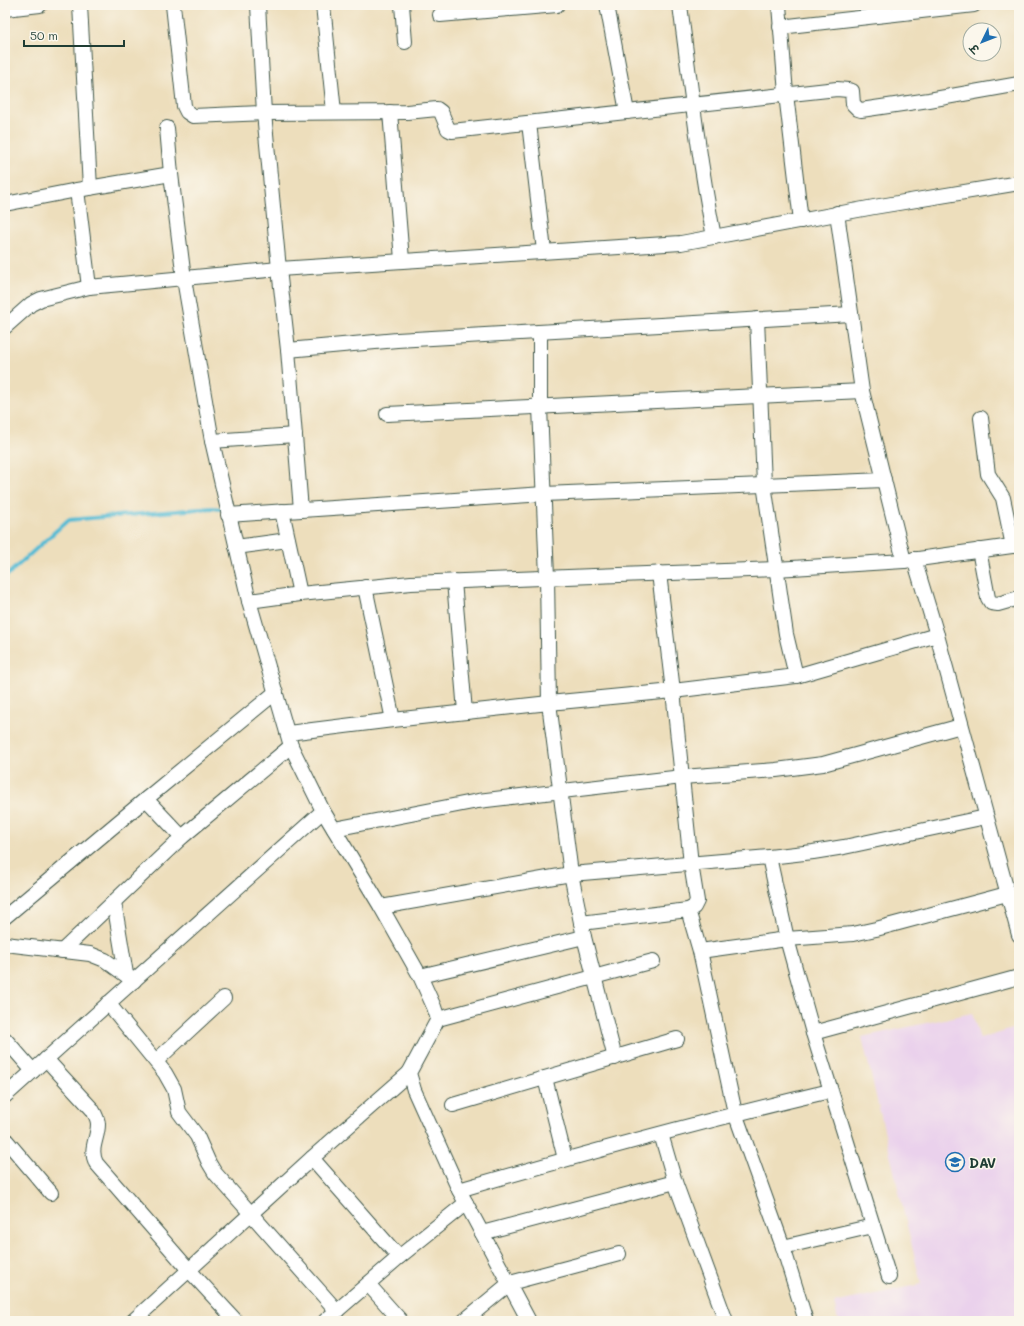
<svg xmlns="http://www.w3.org/2000/svg" width="1024" height="1326" font-family="Mali,'Playpen Sans Deva',sans-serif">
	<style>
		.built { fill: #ead1ec }
		.lines { fill: none; stroke-linecap: round; stroke-linejoin: round }
		.stream { stroke: #56bcd4; stroke-width: 4 }
		.street-casing { stroke: #3e5548; stroke-width: 16 }
		.street { stroke: #fff; stroke-width: 14 }
		.labels { text-anchor: middle; dominant-baseline: central; stroke-width: 3; stroke-linejoin: round; paint-order: stroke }
		.poi-label { font-size: 14px; font-weight: bold; fill: #1f3d34; stroke: #fbf7ec; text-anchor: start }
	</style>
	<rect width="100%" height="100%" fill="#fbf7ec"/>
	<filter id="ink" filterUnits="userSpaceOnUse"><feTurbulence type="fractalNoise" baseFrequency=".025" numOctaves="2"/><feDisplacementMap in="SourceGraphic" scale="8" xChannelSelector="R" yChannelSelector="G"/><feConvolveMatrix kernelMatrix="1 2 1 2 8 2 1 2 1" color-interpolation-filters="sRGB"/></filter>
	<filter id="wash" filterUnits="userSpaceOnUse"><feTurbulence type="fractalNoise" baseFrequency=".012" numOctaves="4" result="noise"/><feDisplacementMap in="SourceGraphic" scale="16" xChannelSelector="R" yChannelSelector="G"/><feGaussianBlur stdDeviation="0.9" result="paint"/><feColorMatrix in="noise" values="0 0 0 0 0 0 0 0 0 0 0 0 0 0 0 0 0 1.4 0 .05"/><feComposite in="paint" operator="in"/></filter>
	<g filter="url(#wash)">
		<rect width="100%" height="100%" fill="#eddebc"/>
		<polygon class="built" points="972,1013 980,1039 1019,1027 1019,1321 838,1321 834,1303 921,1284 862,1037"/>
		<g class="lines">
			<polyline class="stream" points="5,577 68,520 212,508 221,509"/>
		</g>
	</g>
	<g filter="url(#ink)">
		<g class="lines">
			<g class="street-casing">
				<g id="street">
					<polyline points="80,5 90,188"/>
					<polyline points="173,5 184,106 187,112 193,116 264,113 407,112 437,109 441,112 448,129 452,131 837,89 848,90 852,91 853,104 858,109 861,110 929,100 1019,84"/>
					<polyline points="258,5 264,113 279,269 288,350 301,510"/>
					<polyline points="323,5 334,112"/>
					<polyline points="402,5 405,42"/>
					<polyline points="607,5 627,112"/>
					<path d="M680 5C690 83 699 160 714 237"/>
					<polyline points="779,5 786,94 801,221"/>
					<polyline points="5,9 40,5"/>
					<polyline points="440,15 557,5"/>
					<polyline points="780,27 974,5"/>
					<polyline points="390,112 402,260"/>
					<polyline points="529,123 544,251"/>
					<polyline points="167,128 171,174 184,279 212,441 249,601 291,746 323,811 381,907 420,976 434,1007 438,1019 409,1073 414,1090 459,1190 529,1321"/>
					<polyline points="77,190 89,287"/>
					<polyline points="5,204 77,190 171,174"/>
					<polyline points="837,213 862,391 904,561"/>
					<polyline points="757,319 764,484 786,634 796,676"/>
					<polyline points="5,327 31,304 41,299 89,287 279,269 681,243 874,207 1019,183"/>
					<polyline points="540,332 540,407 547,577 549,703 571,874 584,937 615,1058"/>
					<polyline points="288,350 397,340 851,314"/>
					<polyline points="387,414 862,391"/>
					<polyline points="981,418 988,474 1003,498 1013,546"/>
					<polyline points="212,441 295,435"/>
					<polyline points="282,511 300,594"/>
					<polyline points="228,515 544,494 884,480"/>
					<polyline points="236,547 288,540"/>
					<polyline points="979,550 988,598 991,603 998,604 1019,598"/>
					<polyline points="914,559 937,635 1019,935"/>
					<polyline points="454,581 465,712"/>
					<polyline points="365,587 393,720"/>
					<polyline points="249,601 300,594 411,583 776,569 904,561 1019,545"/>
					<polyline points="288,733 393,720 549,703 673,691 796,676 937,635"/>
					<polyline points="146,799 182,837"/>
					<polyline points="334,829 478,801 682,777 776,770 823,764 961,726"/>
					<polyline points="769,857 787,939 813,1033 889,1277"/>
					<polyline points="114,902 126,974"/>
					<polyline points="381,907 571,874 769,857 813,852 844,847 986,817"/>
					<polyline points="688,910 700,951 735,1113 783,1247 806,1321"/>
					<polyline points="5,917 146,799 276,692"/>
					<polyline points="581,923 688,910 694,907 697,901 691,864 673,691 659,573"/>
					<polyline points="5,944 90,954 105,960 134,981"/>
					<polyline points="62,951 182,837 291,746"/>
					<polyline points="700,951 787,939 853,934 876,929 1007,894"/>
					<polyline points="420,976 584,937"/>
					<polyline points="108,1003 165,1073 174,1089 179,1112 197,1136 209,1163 215,1173 337,1311"/>
					<polyline points="438,1019 653,961"/>
					<polyline points="813,1033 1019,977"/>
					<polyline points="5,1039 33,1071"/>
					<path d="M46 1059 92 1109C95 1114 98 1119 98 1124 98 1139 89 1148 96 1163L189 1270 236 1321"/>
					<polyline points="156,1061 224,998"/>
					<polyline points="545,1078 565,1159"/>
					<polyline points="5,1096 323,811"/>
					<polyline points="453,1105 677,1039"/>
					<polyline points="661,1134 675,1182 726,1321"/>
					<polyline points="5,1139 51,1193"/>
					<polyline points="312,1158 399,1257"/>
					<path d="M459 1190C582 1154 706 1120 830 1091"/>
					<polyline points="482,1233 675,1182"/>
					<polyline points="783,1247 873,1226"/>
					<polyline points="368,1284 401,1321"/>
					<polyline points="133,1321 312,1158 409,1073"/>
					<polyline points="325,1321 399,1257 466,1203"/>
					<polyline points="464,1321 510,1283 619,1254"/>
				</g>
			</g>
			<use href="#street" class="street"/>
		</g>
	</g>
	<defs>
		<g id="school-ring" transform="scale(1)"><circle r="9.5" fill="#fbf7ec" stroke="#1f6fb2" stroke-width="1.5"/><path d="M0-5L7-2L0 1L-7-2ZM-4 1L0 2.5L4 1V4Q0 6-4 4Z" fill="#1f6fb2"/></g>
	</defs>
	<g fill-rule="evenodd">
		<use href="#school-ring" x="955" y="1162"/>
	</g>
	<g class="labels">
		<g class="poi-label">
			<text x="969" y="1162">DAV</text>
		</g>
	</g>
	<rect width="1024" height="1326" fill="none" stroke="#fbf7ec" stroke-width="20"/>
	<g transform="translate(982 42) rotate(227)"><circle r="19" fill="#fbf7ec" stroke="#a3ada2"/>
	<path d="M0-3L7 15L0 10L-7 15Z" fill="#1f6fb2"/>
	<text y="-6" font-size="11" font-weight="bold" text-anchor="middle" fill="#1f3d34">उ</text>
	</g>
	<path d="M24 40v6h100v-6" fill="none" stroke="#1f3d34" stroke-width="2"/>
	<text x="30" y="40" font-size="12" fill="#1f3d34" stroke="#fbf7ec" stroke-width="3" paint-order="stroke">50 m</text>
</svg>
